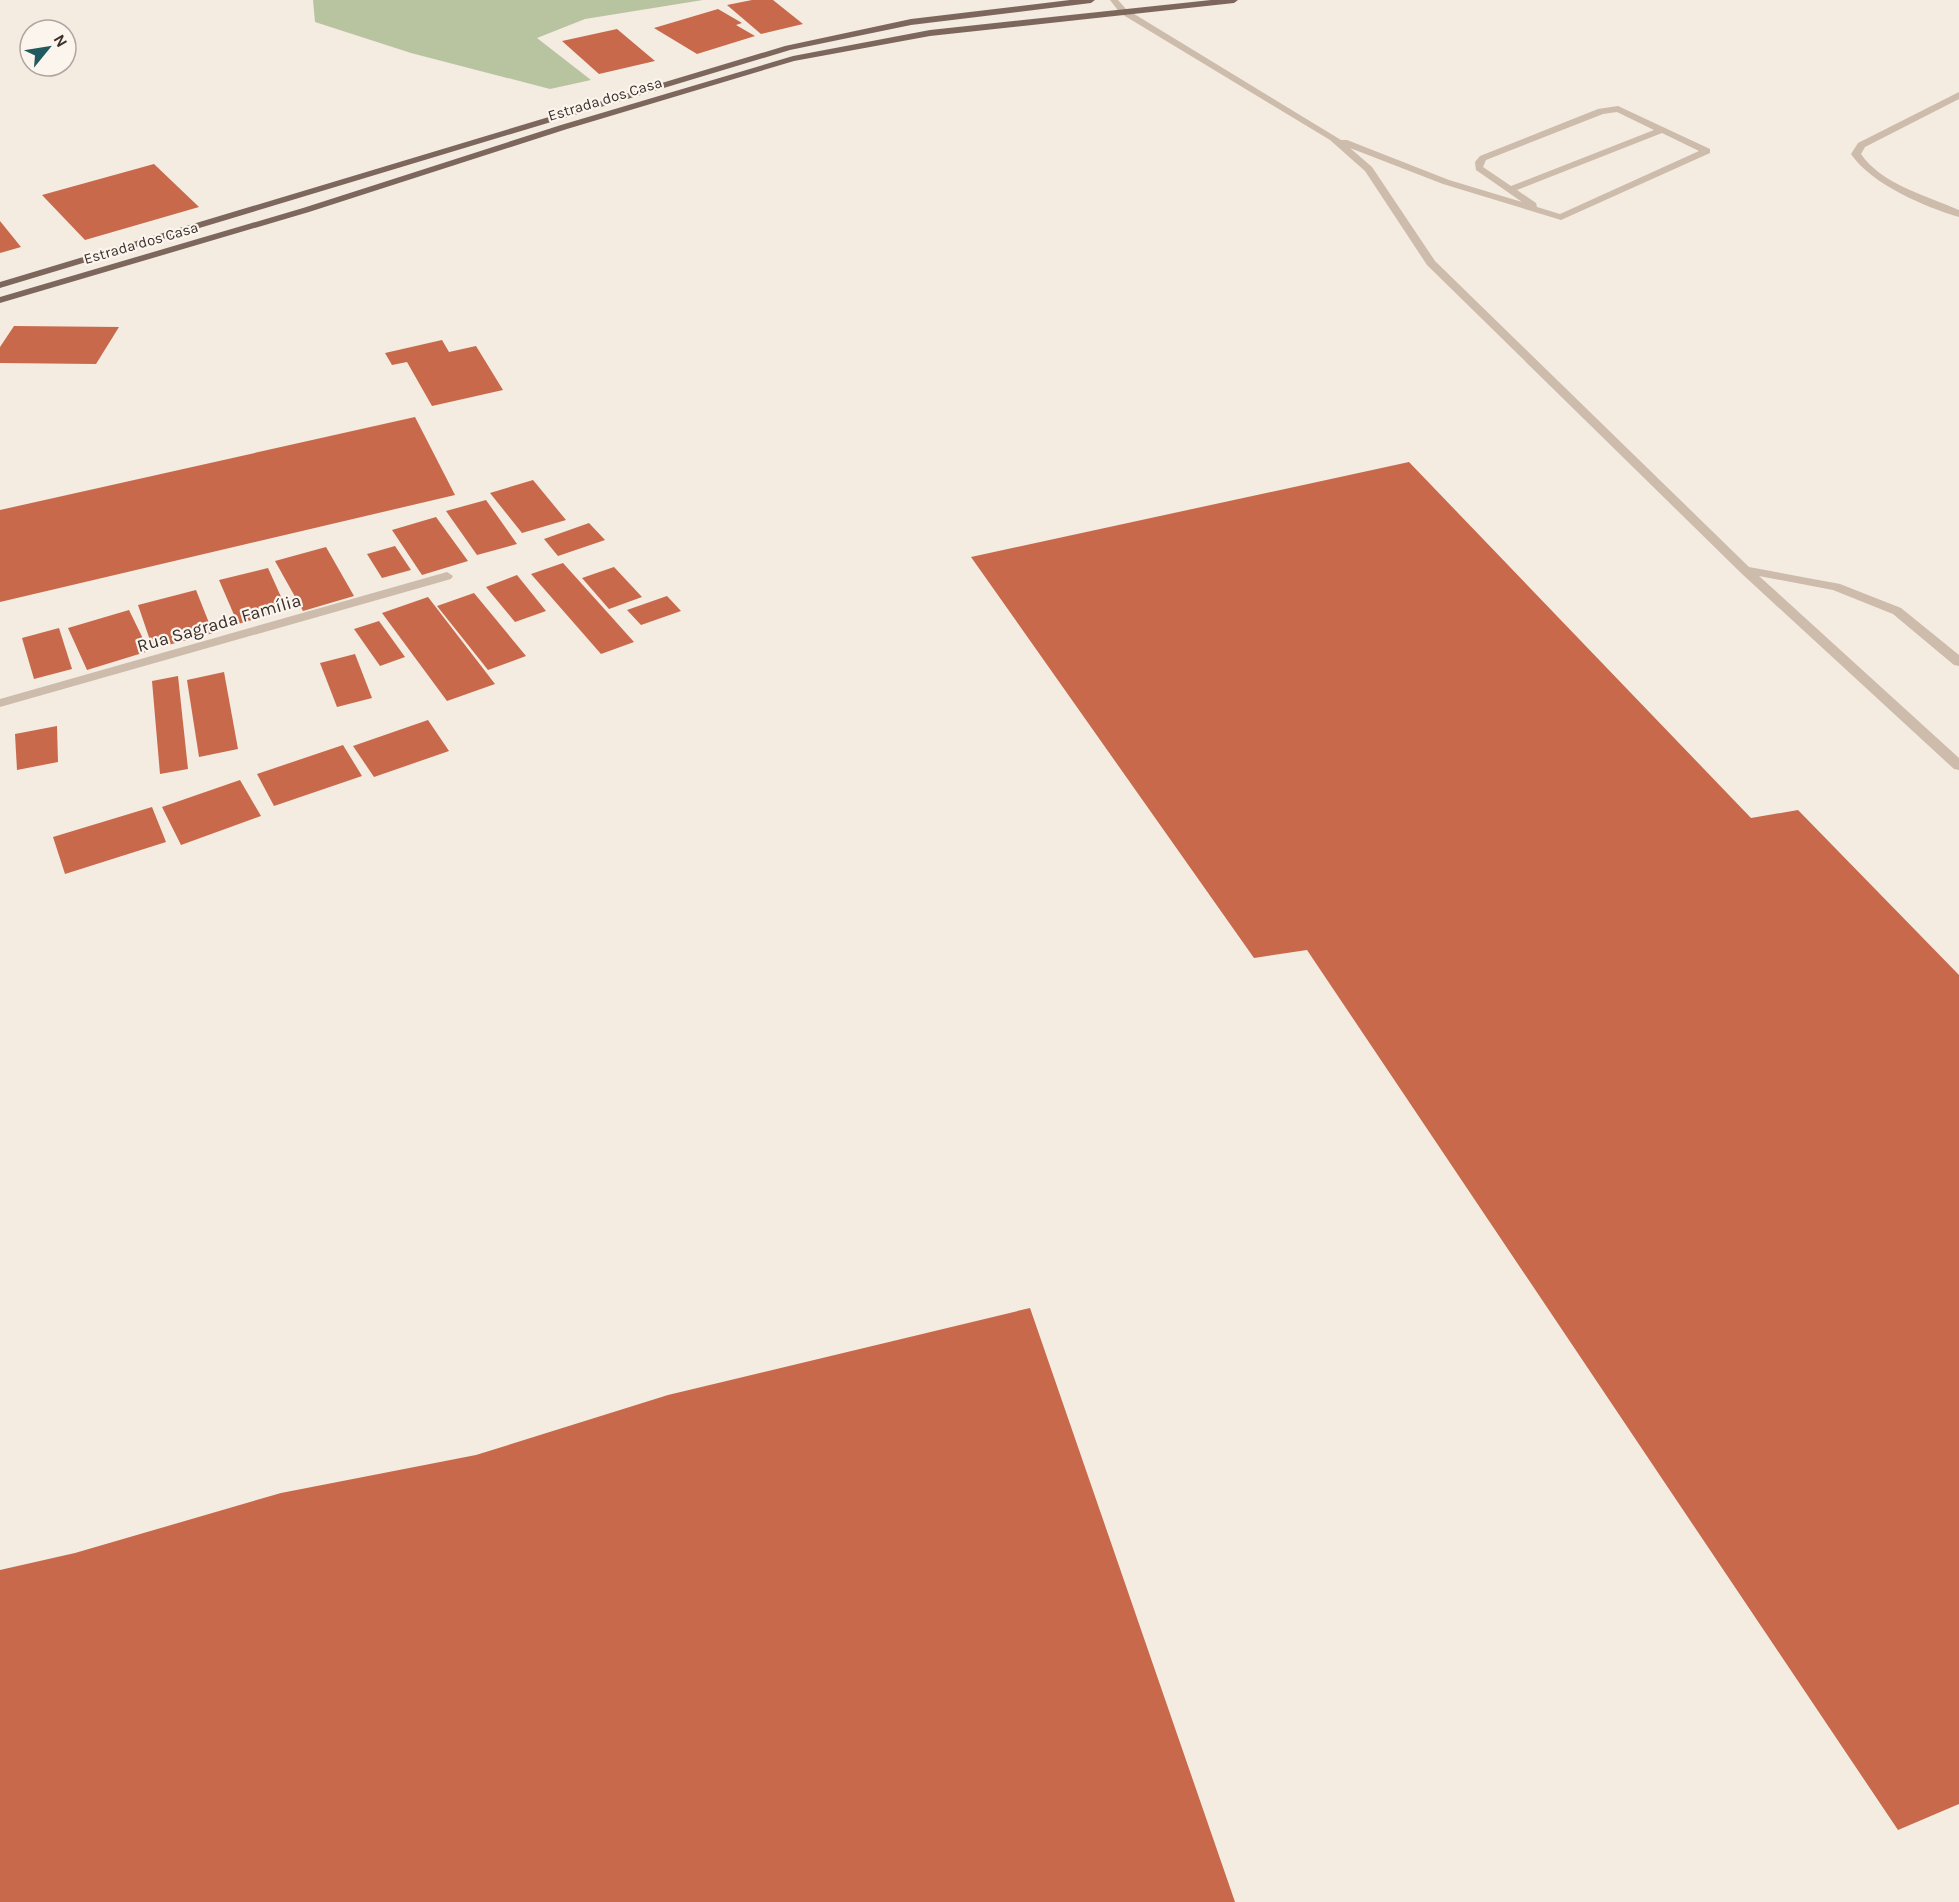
<svg xmlns="http://www.w3.org/2000/svg" width="1959" height="1902" font-family="Karla,sans-serif">
	<style>
		.green { fill: #b8c4a0 }
		.building { fill: #c8694b }
		.lines { fill: none; stroke-linecap: round; stroke-linejoin: round }
		.service { fill: #cdbbac; fill-rule: evenodd }
		.minor { fill: #cdbbac; fill-rule: evenodd }
		.primary { fill: #7d675c; fill-rule: evenodd }
		.labels { text-anchor: middle; dominant-baseline: central; stroke-width: 4.5; stroke-linejoin: round; paint-order: stroke }
		.far-street-label { font-size: 15px; fill: #3b302b; stroke: #fbf5ee }
		.street-label { font-size: 18px; fill: #3b302b; stroke: #fbf5ee }
	</style>
	<rect width="100%" height="100%" fill="#f4ebe1"/>
	<polygon class="green" points="313,0 703,0 585,19 537,38 591,80 550,89 411,53 315,22"/>
	<g class="building">
		<polygon points="752,0 773,0 803,24 761,34 727,5"/>
		<polygon points="718,9 742,23 736,25 755,36 697,54 654,28"/>
		<polygon points="617,29 655,61 599,74 562,41"/>
		<polygon points="154,164 199,207 85,240 42,195"/>
		<polygon points="0,221 21,247 0,253"/>
		<polygon points="14,326 119,327 96,364 0,363 0,347"/>
		<polygon points="442,340 449,352 476,346 503,390 432,406 407,362 392,365 385,353"/>
		<polygon points="415,417 455,495 0,602 0,510"/>
		<polygon points="1409,462 1751,818 1798,810 1959,975 1959,1804 1898,1830 1307,950 1254,958 971,557"/>
		<polygon points="533,480 566,520 522,533 490,493"/>
		<polygon points="486,500 517,544 477,555 446,511"/>
		<polygon points="436,517 468,561 422,575 392,530"/>
		<polygon points="589,523 605,540 558,556 544,539"/>
		<polygon points="395,546 411,570 382,578 367,554"/>
		<polygon points="326,547 354,596 303,611 275,561"/>
		<polygon points="563,563 634,642 601,654 531,574"/>
		<polygon points="614,567 642,597 609,609 582,578"/>
		<polygon points="268,568 287,610 238,624 219,580"/>
		<polygon points="517,575 546,611 515,622 486,587"/>
		<polygon points="196,590 213,633 153,649 138,605"/>
		<polygon points="474,593 526,656 488,670 437,606"/>
		<polygon points="667,596 681,611 641,625 627,610"/>
		<polygon points="428,597 495,684 447,701 382,613"/>
		<polygon points="129,610 149,651 87,670 68,628"/>
		<polygon points="379,621 405,657 380,666 354,629"/>
		<polygon points="59,628 72,669 34,679 22,638"/>
		<polygon points="355,654 372,698 337,707 320,663"/>
		<polygon points="224,672 238,749 199,757 187,680"/>
		<polygon points="178,676 188,769 160,774 152,681"/>
		<polygon points="428,720 449,751 374,777 353,746"/>
		<polygon points="57,726 58,762 17,770 15,734"/>
		<polygon points="343,745 362,776 274,806 257,774"/>
		<polygon points="240,780 261,816 181,845 162,807"/>
		<polygon points="152,807 166,842 65,874 53,837"/>
		<polygon points="1030,1308 1235,1902 0,1902 0,1570 75,1553 281,1493 476,1455 668,1395"/>
	</g>
	<g class="lines">
		<g class="service">
			<path d="M1110 0H1118L1126 9 1341 140H1347L1449 180 1522 202 1476 170 1475 162 1480 156 1598 109 1618 106 1710 149V153L1561 220 1443 184 1350 148 1372 167 1435 261 1749 567 1840 584 1901 608 1959 655V666L1954 665 1893 614 1833 590 1759 576 1959 758V770L1954 769 1741 573 1427 265 1365 171 1330 140 1120 13ZM1617 112 1654 130 1511 186 1483 167 1486 160 1603 114ZM1662 133 1699 151 1560 214 1537 207 1536 203 1517 190Z"/>
			<path d="M1959 92V99L1865 147 1861 154C1881 184 1927 196 1959 210V217C1925 207 1871 184 1851 154L1858 143Z"/>
		</g>
		<polygon class="minor" points="447,572 453,576 451,579 0,707 0,699"/>
		<g class="primary">
			<polygon points="1070,0 1095,0 1091,3 911,25 790,50 0,288 0,282 785,46 911,19"/>
			<polygon points="1211,0 1238,0 1234,3 930,36 794,61 567,129 309,212 0,303 0,297 303,208 561,125 793,56 930,30"/>
		</g>
	</g>
	<g class="labels">
		<g class="far-street-label">
			<text transform="translate(605 99) rotate(-17)">Estrada dos Casa</text>
			<text transform="translate(141 243) rotate(-16)">Estrada dos Casa</text>
		</g>
		<g class="street-label">
			<text transform="translate(219 623) rotate(-16)">Rua Sagrada Família</text>
		</g>
	</g>
	<g transform="translate(48 48) rotate(60)"><circle r="28" fill="#fbf5ee" stroke="#aea6a0" stroke-width="1.5"/>
	<path d="M0-4.5L10 22L0 15L-10 22Z" fill="#1f5a5e"/>
	<text y="-9" font-size="16" font-weight="bold" text-anchor="middle" fill="#3b302b">N</text>
	</g>
</svg>
